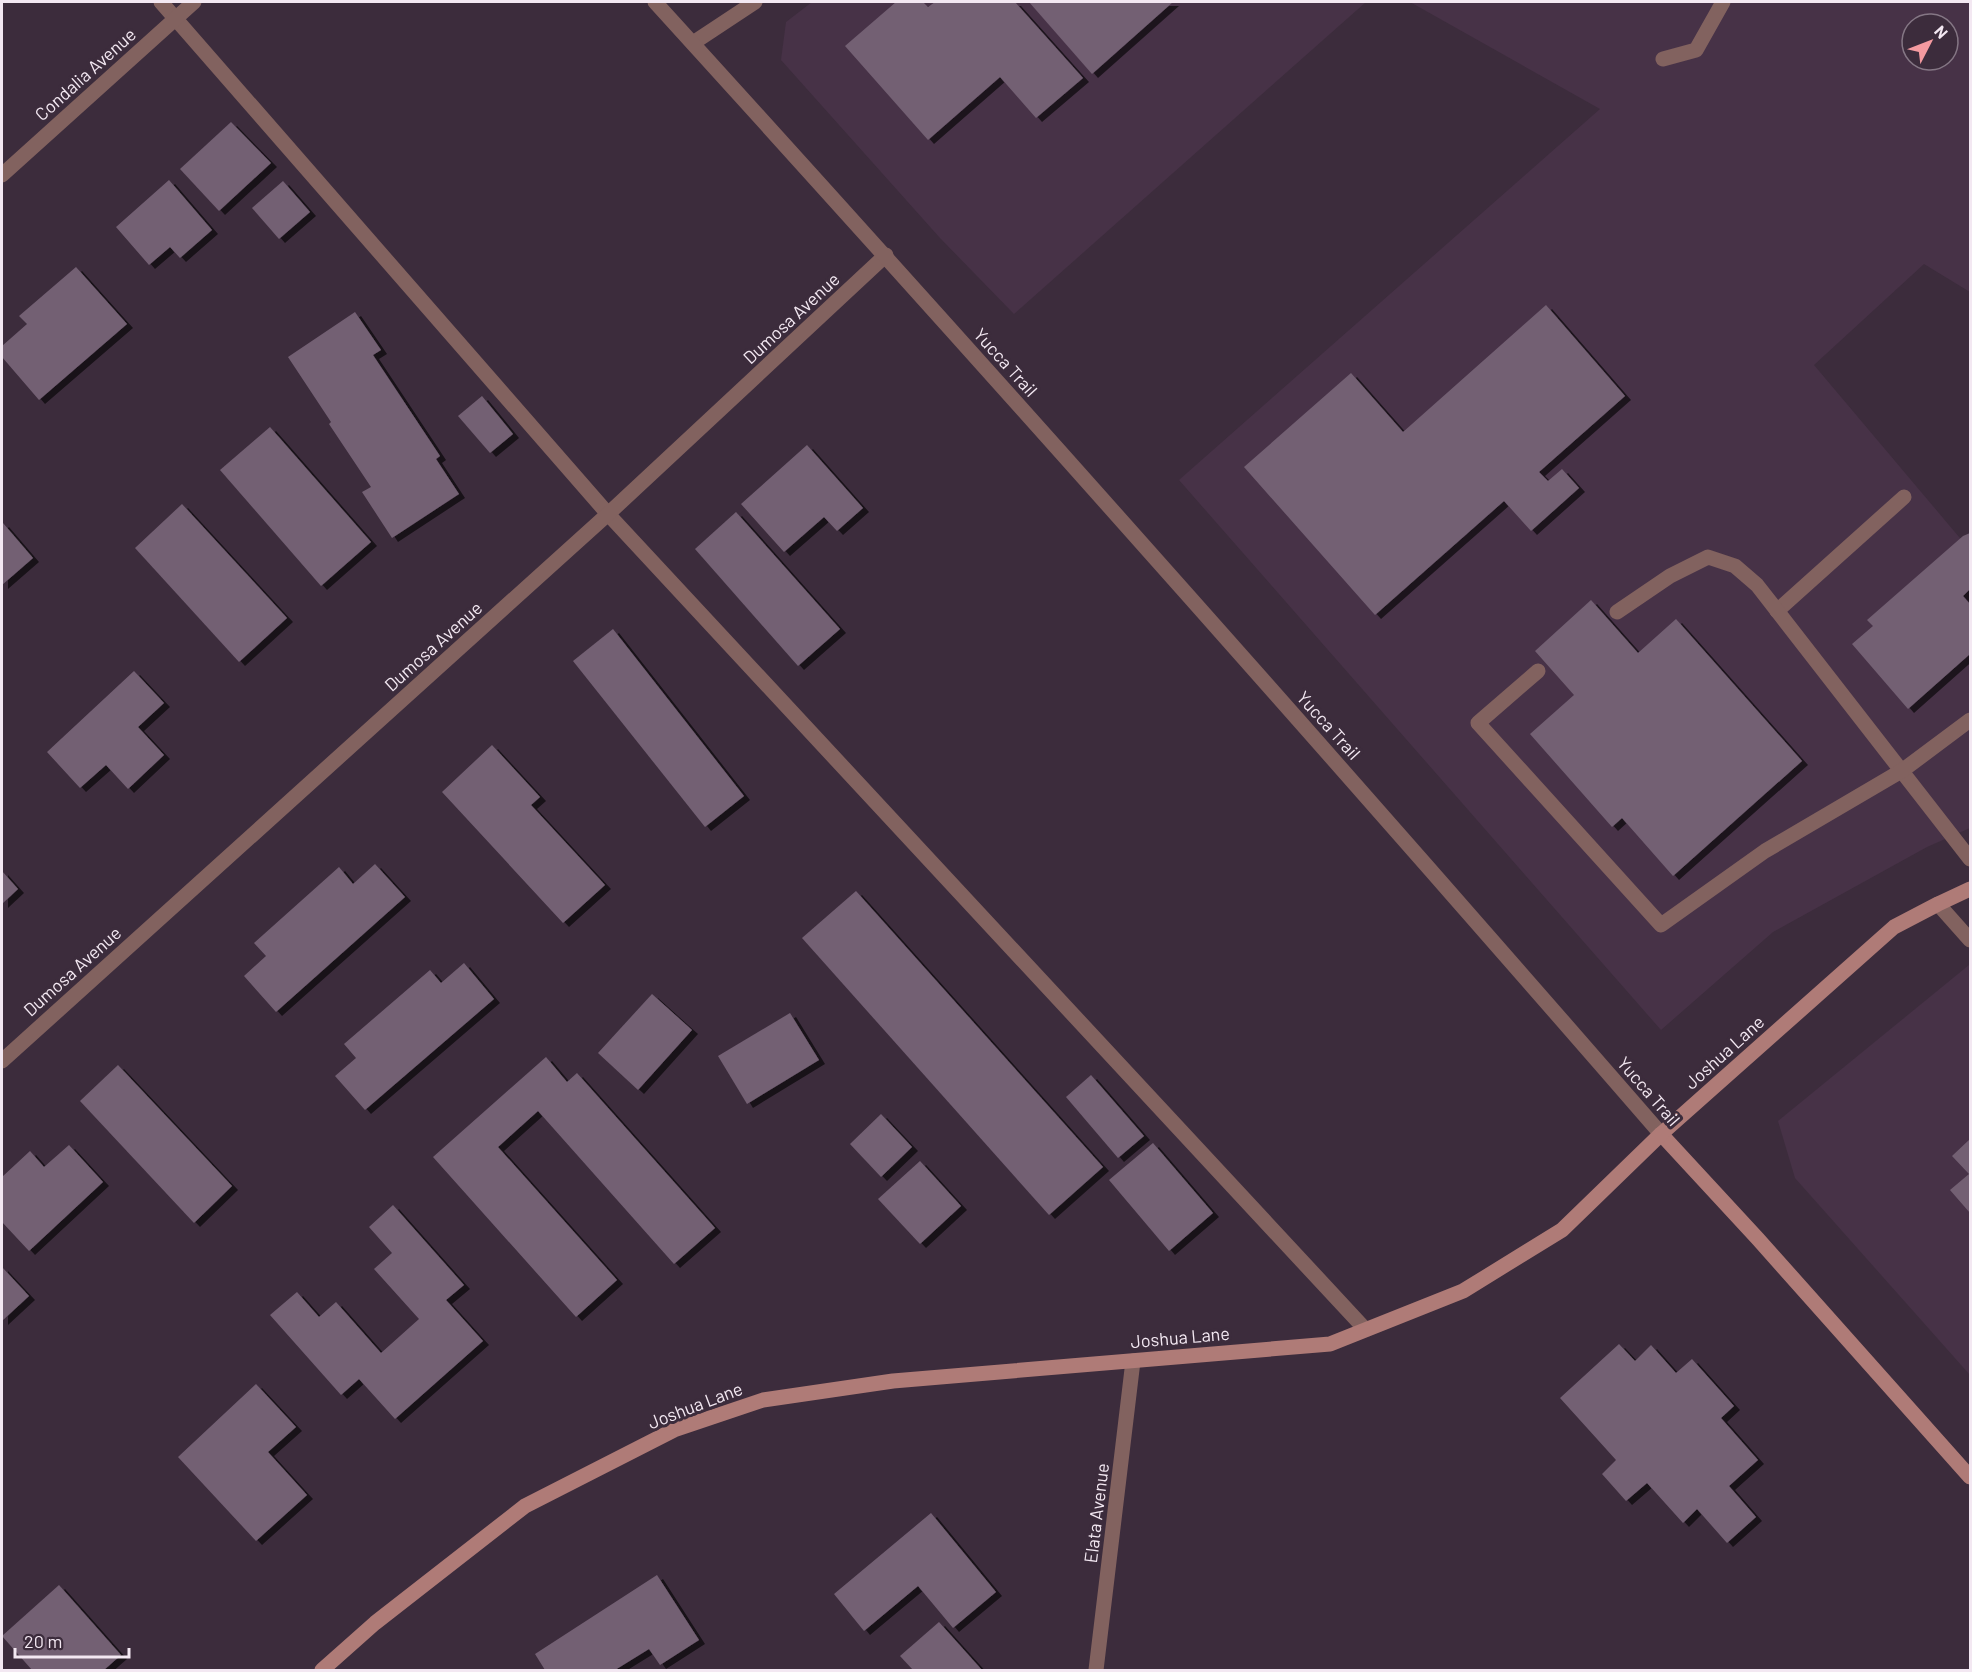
<svg xmlns="http://www.w3.org/2000/svg" width="1972" height="1672" font-family="Barlow,sans-serif">
	<style>
		.built { fill: #473247; fill-rule: evenodd }
		.building { fill: #736073; filter: url(#shadow) }
		.lines { fill: none; stroke-linecap: round; stroke-linejoin: round }
		.service { stroke: #82625f; stroke-width: 15 }
		.minor { stroke: #82625f; stroke-width: 15 }
		.tertiary { stroke: #82625f; stroke-width: 15 }
		.secondary { stroke: #af7b77; stroke-width: 15 }
		.labels { text-anchor: middle; dominant-baseline: central; stroke-width: 6; stroke-linejoin: round; paint-order: stroke }
		.street-label { font-size: 18px; fill: #f3e8f2; stroke: #3c2c3c }
	</style>
	<defs>
		<filter id="shadow"><feDropShadow dx="6" dy="4" stdDeviation="0" flood-color="#0009"/></filter>
	</defs>
	<rect width="100%" height="100%" fill="#3c2c3c"/>
	<g class="built">
		<polygon points="812,2 1366,2 1014,314 940,238 781,60 786,22"/>
		<path d="M1410 2H1970V292L1924 264 1814 365 1970 550V828L1927 847 1773 932 1661 1030 1179 480 1600 109ZM1912 24H1948V60H1912Z"/>
		<polygon points="1969,965 1970,966 1970,1375 1795,1178 1778,1121"/>
	</g>
	<g class="building">
		<polygon points="896,2 923,2 928,7 935,2 1015,2 1083,78 1036,118 1000,77 928,140 845,46"/>
		<polygon points="1029,2 1173,2 1092,74"/>
		<polygon points="231,122 271,163 219,211 180,169"/>
		<polygon points="169,180 212,230 180,258 170,247 149,265 116,227"/>
		<polygon points="283,181 310,212 279,239 252,208"/>
		<polygon points="76,267 127,324 39,400 2,357 2,346 27,324 19,316"/>
		<polygon points="1546,305 1625,396 1539,472 1548,481 1562,469 1579,488 1531,531 1504,501 1375,615 1244,467 1351,373 1403,432"/>
		<polygon points="355,312 381,350 373,355 440,456 436,459 459,494 392,538 362,492 371,487 329,424 331,422 288,357"/>
		<polygon points="482,396 513,434 490,453 458,416"/>
		<polygon points="270,427 371,542 321,586 220,470"/>
		<polygon points="807,445 863,508 837,531 824,517 784,552 741,504"/>
		<polygon points="182,504 287,618 239,662 135,548"/>
		<polygon points="736,512 840,629 798,666 695,549"/>
		<polygon points="3,523 33,558 2,585 2,524"/>
		<polygon points="1970,533 1970,589 1963,596 1970,604 1970,654 1908,709 1852,644 1873,626 1867,620 1963,536"/>
		<polygon points="1591,600 1638,653 1676,619 1802,761 1673,876 1622,818 1612,827 1530,734 1574,695 1535,651"/>
		<polygon points="613,629 744,796 705,827 573,661"/>
		<polygon points="134,671 164,703 138,727 164,755 128,789 106,765 80,788 47,752"/>
		<polygon points="492,745 540,797 531,805 605,885 563,923 442,792"/>
		<polygon points="375,864 405,897 276,1012 244,976 266,956 254,943 339,867 353,884"/>
		<polygon points="2,871 18,889 2,904"/>
		<polygon points="856,891 1103,1167 1049,1215 802,938"/>
		<polygon points="464,963 494,999 365,1110 335,1076 356,1058 344,1044 430,970 441,983"/>
		<polygon points="652,994 692,1030 638,1090 598,1053"/>
		<polygon points="790,1013 819,1060 747,1104 718,1056"/>
		<polygon points="546,1057 567,1082 577,1073 715,1228 674,1264 538,1111 498,1147 617,1280 576,1317 433,1157"/>
		<polygon points="118,1065 232,1186 194,1223 80,1101"/>
		<polygon points="1091,1075 1144,1136 1118,1158 1066,1097"/>
		<polygon points="881,1114 912,1147 881,1177 850,1144"/>
		<polygon points="1970,1139 1970,1213 1950,1190 1969,1174 1952,1156"/>
		<polygon points="1153,1143 1213,1213 1169,1251 1109,1180"/>
		<polygon points="69,1145 103,1182 29,1251 2,1222 2,1177 30,1151 44,1167"/>
		<polygon points="920,1161 961,1206 920,1244 878,1199"/>
		<polygon points="393,1205 464,1285 446,1300 483,1341 395,1419 359,1379 341,1395 270,1315 297,1292 319,1317 336,1302 381,1353 419,1319 374,1269 392,1253 369,1227"/>
		<polygon points="2,1267 29,1296 2,1321"/>
		<polygon points="1619,1344 1635,1361 1651,1345 1676,1373 1692,1359 1734,1406 1721,1418 1758,1460 1729,1486 1756,1517 1727,1543 1697,1509 1683,1523 1647,1483 1626,1501 1602,1474 1616,1460 1560,1398"/>
		<polygon points="256,1384 296,1427 268,1452 307,1495 256,1541 178,1457"/>
		<polygon points="931,1513 996,1592 953,1628 918,1586 864,1631 834,1594"/>
		<polygon points="657,1575 699,1640 660,1665 649,1649 615,1670 545,1670 535,1654"/>
		<polygon points="59,1585 121,1655 104,1670 32,1670 2,1636"/>
		<polygon points="939,1622 982,1670 913,1670 900,1656"/>
	</g>
	<g class="lines">
		<g class="service">
			<polyline points="161,2 608,514 1365,1329"/>
			<polyline points="1663,59 1696,50 1723,2"/>
			<polyline points="1777,611 1904,497"/>
			<polyline points="1617,612 1670,576 1708,557 1735,566 1757,585 1970,859"/>
			<polyline points="1538,671 1478,723 1661,925 1765,851 1903,770 1970,720"/>
			<polyline points="1938,904 1970,940"/>
		</g>
		<g class="minor">
			<polyline points="693,43 755,2"/>
			<polyline points="2,175 194,2"/>
			<polyline points="2,1061 608,514 886,255"/>
			<polyline points="1096,1670 1133,1361"/>
		</g>
		<path class="tertiary" d="M655 2C995 376 1330 753 1661 1134"/>
		<g class="secondary">
			<polyline points="1661,1134 1758,1239 1970,1477"/>
			<polyline points="322,1670 375,1623 525,1506 674,1430 763,1400 893,1381 1330,1344 1463,1291 1562,1230 1661,1134 1894,927 1938,904 1970,889"/>
		</g>
	</g>
	<g class="labels">
		<g class="street-label">
			<text transform="translate(85 74) rotate(-42)">Condalia Avenue</text>
			<text transform="translate(791 318) rotate(-43)">Dumosa Avenue</text>
			<text transform="translate(1006 362) rotate(48)">Yucca Trail</text>
			<text transform="translate(433 646) rotate(-42)">Dumosa Avenue</text>
			<text transform="translate(1329 725) rotate(48)">Yucca Trail</text>
			<text transform="translate(72 971) rotate(-42)">Dumosa Avenue</text>
			<text transform="translate(1724 1052) rotate(-42)">Joshua Lane</text>
			<text transform="translate(1649 1091) rotate(49)">Yucca Trail</text>
			<text transform="translate(1180 1337) rotate(-5)">Joshua Lane</text>
			<text transform="translate(695 1405) rotate(-21)">Joshua Lane</text>
			<text transform="translate(1096 1513) rotate(-83)">Elata Avenue</text>
		</g>
	</g>
	<rect width="1972" height="1672" fill="none" stroke="#f3e8f2" stroke-width="6"/>
	<g transform="translate(1930 42) rotate(48)"><circle r="28" fill="#3c2c3c" stroke="#857785" stroke-width="1.5"/>
	<path d="M0-4.5L10 22L0 15L-10 22Z" fill="#f49aa0"/>
	<text y="-9" font-size="16" font-weight="bold" text-anchor="middle" fill="#f3e8f2">N</text>
	</g>
	<path d="M15 1648v9h114v-9" fill="none" stroke="#f3e8f2" stroke-width="3"/>
	<text x="24" y="1648" font-size="18" fill="#f3e8f2" stroke="#3c2c3c" stroke-width="4.5" paint-order="stroke">20 m</text>
</svg>
